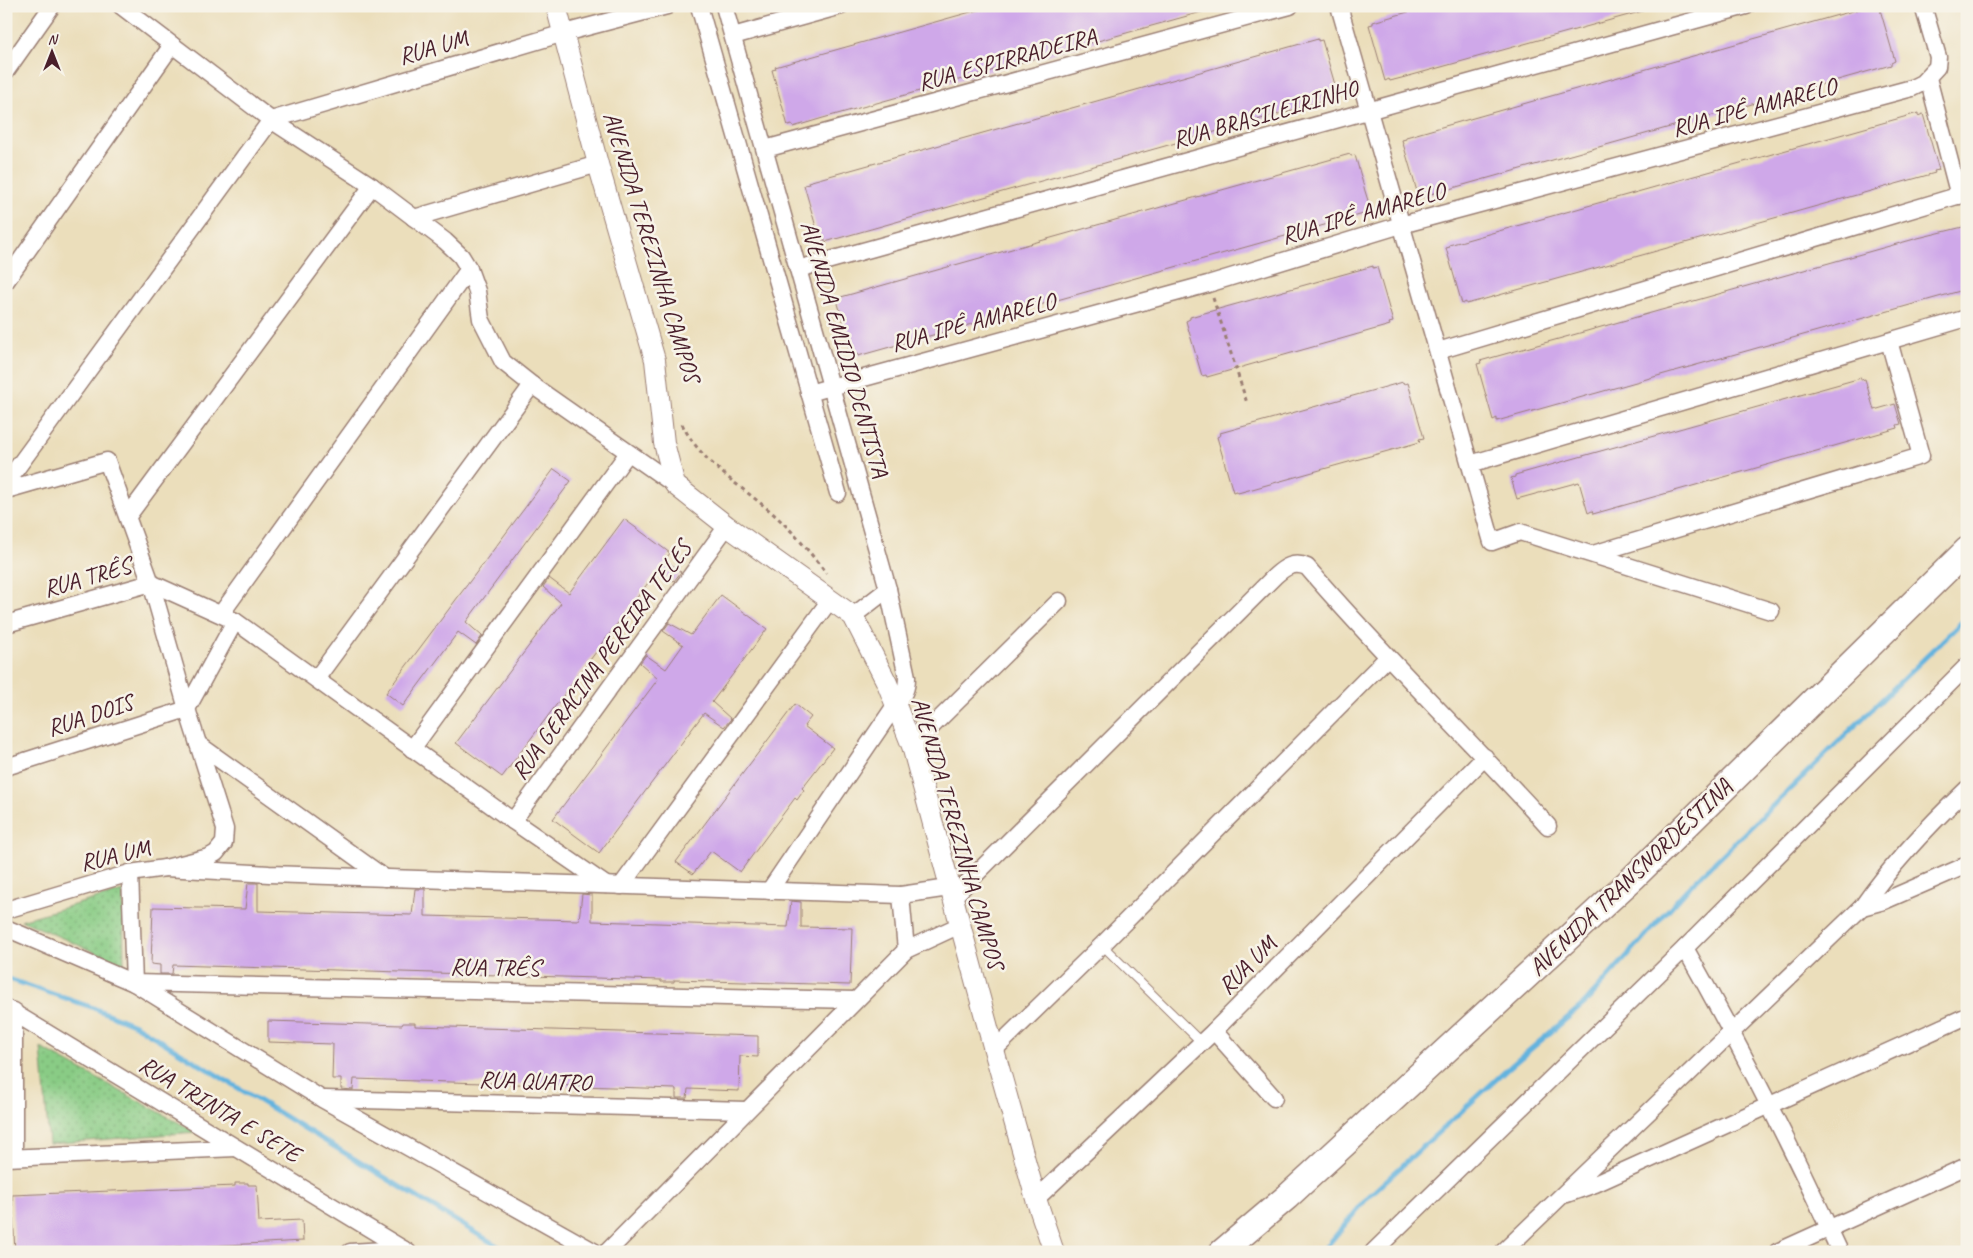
<svg xmlns="http://www.w3.org/2000/svg" width="1973" height="1258" font-family="Caveat,sans-serif">
	<style>
		.green { fill: url(#green-dots); stroke: #6a7658 }
		.lines { fill: none; stroke-linecap: round; stroke-linejoin: round }
		.stream { stroke: #64b3de; stroke-width: 5 }
		.building { fill: #cfa8e9 }
		.service-casing { stroke: #9a7e73; stroke-width: 10 }
		.minor-casing { stroke: #9a7e73; stroke-width: 19 }
		.tertiary-casing { stroke: #9a7e73; stroke-width: 22 }
		.primary-casing { stroke: #9a7e73; stroke-width: 28 }
		.path { stroke: #9a7e73; stroke-width: 3; stroke-dasharray: 4 4; stroke-linecap: butt }
		.service { stroke: #fff; stroke-width: 8 }
		.minor { stroke: #fff; stroke-width: 16 }
		.tertiary { stroke: #fff; stroke-width: 20 }
		.primary { stroke: #fff; stroke-width: 25 }
		.labels { text-anchor: middle; dominant-baseline: central; stroke-width: 5; stroke-linejoin: round; paint-order: stroke }
		.street-label { font-size: 24px; fill: #4a1f2b; stroke: #f7f3e8 }
	</style>
	<defs>
		<pattern id="green-dots" width="8" height="8" patternUnits="userSpaceOnUse" patternTransform="scale(1.25)"><rect width="8" height="8" fill="#89cc85"/><path d="M2 2h.1M6 6h.1" fill="none" stroke="#72a56d" stroke-width="1.8" stroke-linecap="round"/></pattern>
	</defs>
	<rect width="100%" height="100%" fill="#f7f3e8"/>
	<filter id="ink" filterUnits="userSpaceOnUse"><feTurbulence type="fractalNoise" baseFrequency=".02" numOctaves="2"/><feDisplacementMap in="SourceGraphic" scale="10" xChannelSelector="R" yChannelSelector="G"/><feConvolveMatrix kernelMatrix="1 2 1 2 8 2 1 2 1" color-interpolation-filters="sRGB"/></filter>
	<filter id="wash" filterUnits="userSpaceOnUse"><feTurbulence type="fractalNoise" baseFrequency=".0096" numOctaves="4" result="noise"/><feDisplacementMap in="SourceGraphic" scale="20" xChannelSelector="R" yChannelSelector="G"/><feGaussianBlur stdDeviation="1.12" result="paint"/><feColorMatrix in="noise" values="0 0 0 0 0 0 0 0 0 0 0 0 0 0 0 0 0 1.4 0 .05"/><feComposite in="paint" operator="in"/></filter>
	<g filter="url(#wash)">
		<rect width="100%" height="100%" fill="#ebdebb"/>
		<g class="green">
			<polygon points="123,891 124,965 21,920"/>
			<polygon points="41,1048 196,1132 49,1144"/>
		</g>
		<g class="lines">
			<g class="stream">
				<polyline points="6,978 91,1007 135,1025 507,1252"/>
				<polyline points="1322,1252 1368,1197 1512,1065 1585,1003 1687,889 1967,617"/>
			</g>
		</g>
		<g id="blocks">
			<g class="building">
				<polygon points="992,6 1204,6 1205,11 823,118 793,127 792,125 788,126 772,70 776,69 775,67"/>
				<polygon points="1429,6 1643,6 1643,11 1409,76 1390,81 1389,79 1385,81 1369,25 1373,24 1373,22"/>
				<polygon points="1870,6 1879,6 1895,61 1891,63 1891,65 1442,191 1423,196 1422,194 1418,195 1402,140 1406,139 1406,137"/>
				<polygon points="1318,39 1318,41 1322,40 1338,95 1334,96 1335,98 825,242 825,239 820,241 804,185 809,184 808,182"/>
				<polygon points="1918,113 1918,116 1923,114 1939,170 1934,171 1935,173 1485,299 1466,304 1466,302 1462,304 1446,248 1450,247 1449,245"/>
				<polygon points="1350,154 1351,156 1355,155 1365,191 1371,210 1367,211 1367,213 858,356 857,354 853,356 837,300 841,299 841,297"/>
				<polygon points="1967,226 1967,289 1497,421 1497,418 1493,420 1477,364 1481,363 1480,361 1918,238"/>
				<polygon points="1373,266 1373,268 1377,267 1393,322 1389,323 1390,325 1207,377 1206,375 1202,376 1186,321 1190,319 1190,317"/>
				<polygon points="1861,378 1861,380 1865,379 1874,410 1895,404 1901,424 1897,425 1898,428 1593,514 1592,511 1588,513 1579,482 1517,499 1511,478 1515,477 1515,475"/>
				<polygon points="1403,382 1404,384 1408,383 1424,438 1419,439 1420,442 1238,493 1237,491 1233,492 1217,437 1221,435 1220,433"/>
				<polygon points="554,469 571,481 466,622 482,636 476,645 458,632 403,706 386,693"/>
				<polygon points="624,519 670,553 665,560 681,572 674,581 657,571 502,777 456,743 561,603 543,587 549,578 569,593"/>
				<polygon points="721,595 767,629 712,702 731,719 724,727 704,713 599,853 553,819 658,679 640,663 646,655 666,669 683,645 663,631 669,623 691,635"/>
				<polygon points="795,704 811,717 804,726 833,748 802,788 804,790 797,800 795,798 740,872 711,851 693,874 676,862"/>
				<polygon points="248,883 258,883 258,911 412,915 415,889 425,889 425,916 579,920 582,894 592,895 592,921 788,927 791,901 801,902 801,927 852,928 850,985 674,980 674,982 661,982 661,980 173,965 172,974 160,974 160,965 151,964 153,907 245,909"/>
				<polygon points="268,1021 402,1025 403,1023 415,1023 415,1026 758,1036 758,1057 740,1056 739,1091 688,1089 687,1098 676,1098 676,1089 354,1079 353,1090 341,1089 341,1079 332,1079 333,1044 268,1042"/>
				<polygon points="235,1183 248,1183 248,1185 257,1185 259,1222 302,1220 303,1241 208,1246 208,1248 195,1248 195,1246 165,1247 165,1250 152,1250 152,1248 72,1252 15,1252 12,1195 235,1186"/>
			</g>
		</g>
	</g>
	<g filter="url(#ink)">
		<use href="#blocks" fill-opacity="0" stroke="#9a7e73" stroke-width="1"/>
		<g class="lines">
			<g class="service-casing">
				<polyline id="service" points="1102,945 1202,1043"/>
			</g>
			<g class="minor-casing">
				<g id="minor">
					<polyline points="121,6 271,120 372,186 445,241 461,256 469,269 477,291 481,319 503,362 532,385 675,485"/>
					<polyline points="699,6 838,493"/>
					<path d="M724 6 888 589 907 677C907 689 904 695 896 704L769 891"/>
					<polyline points="1339,6 1492,542 1520,532 1771,611"/>
					<polyline points="733,36 841,6"/>
					<polyline points="6,71 52,6"/>
					<polyline points="1928,78 1959,196"/>
					<polyline points="765,149 1290,6"/>
					<polyline points="414,218 598,164"/>
					<polyline points="798,269 1746,6"/>
					<polyline points="6,281 172,45"/>
					<polyline points="1438,351 1967,193"/>
					<polyline points="809,393 1208,284 1401,225 1912,88 1922,83 1937,67 1938,57 1923,6"/>
					<polyline points="1470,464 1967,318"/>
					<polyline points="6,483 271,120 564,33 667,6"/>
					<polyline points="6,490 107,461 151,583 187,709 225,829 224,843 216,853 209,857 165,868 130,873 6,910"/>
					<polyline points="128,516 372,186"/>
					<polyline points="1593,554 1921,456 1889,341"/>
					<polyline points="221,614 469,269"/>
					<polyline points="853,616 888,589"/>
					<polyline points="6,624 151,583 235,621 513,821 606,885"/>
					<polyline points="316,679 532,385"/>
					<polyline points="198,744 385,878"/>
					<polyline points="912,746 1059,601"/>
					<polyline points="412,749 628,453"/>
					<polyline points="6,767 187,709 235,621"/>
					<polyline points="513,821 727,526"/>
					<polyline points="165,868 269,874 901,895 949,888"/>
					<polyline points="130,873 134,983 855,1000"/>
					<polyline points="621,886 830,600"/>
					<polyline points="901,895 906,950"/>
					<path d="M952 898 1275 576C1285 567 1294 561 1307 567 1384 657 1469 739 1548 826"/>
					<polyline points="1862,907 1884,901 1967,865"/>
					<polyline points="6,928 134,983 322,1099 595,1252"/>
					<path d="M1685 948C1741 1047 1792 1148 1840 1252"/>
					<polyline points="6,1008 408,1252"/>
					<polyline points="14,1011 14,1157"/>
					<polyline points="1214,1031 1274,1098"/>
					<polyline points="994,1050 1102,945 1388,657"/>
					<polyline points="325,1099 746,1110"/>
					<polyline points="6,1158 236,1148"/>
					<polyline points="1567,1194 1595,1184 1967,1016"/>
					<polyline points="1036,1199 1214,1031 1485,757"/>
					<polyline points="350,1252 403,1249"/>
					<polyline points="607,1252 906,950 960,925"/>
					<polyline points="1373,1252 1685,948 1967,666"/>
					<path d="M1503 1252 1862 907C1892 864 1929 825 1967 789"/>
					<polyline points="1777,1252 1967,1166"/>
				</g>
			</g>
			<g class="tertiary-casing">
				<polyline id="tertiary" points="556,6 598,164 655,360 664,443 675,485 727,526 853,616 887,683 912,746 994,1050 1036,1199 1054,1252"/>
			</g>
			<g class="primary-casing">
				<polyline id="primary" points="1222,1252 1287,1197 1634,877 1967,550"/>
			</g>
			<g class="path">
				<polyline points="1213,298 1247,403"/>
				<path d="M682 424C703 467 748 489 781 521 797 536 812 555 826 573"/>
			</g>
			<use href="#service" class="service"/>
			<use href="#minor" class="minor"/>
			<use href="#tertiary" class="tertiary"/>
			<use href="#primary" class="primary"/>
		</g>
	</g>
	<g class="labels">
		<g class="street-label">
			<text transform="translate(433 47) rotate(-16)">RUA UM</text>
			<text transform="translate(1007 59) rotate(-15)">RUA ESPIRRADEIRA</text>
			<text transform="translate(1754 107) rotate(-15)">RUA IPÊ AMARELO</text>
			<text transform="translate(1265 114) rotate(-16)">RUA BRASILEIRINHO</text>
			<text transform="translate(1363 213) rotate(-16)">RUA IPÊ AMARELO</text>
			<text transform="translate(652 247) rotate(73)">AVENIDA TEREZINHA CAMPOS</text>
			<text transform="translate(973 322) rotate(-15)">RUA IPÊ AMARELO</text>
			<text transform="translate(845 349) rotate(74)">AVENIDA EMIDIO DENTISTA</text>
			<text transform="translate(87 577) rotate(-16)">RUA TRÊS</text>
			<text transform="translate(601 660) rotate(-54)">RUA GERACINA PEREIRA TELES</text>
			<text transform="translate(90 715) rotate(-18)">RUA DOIS</text>
			<text transform="translate(958 833) rotate(74)">AVENIDA TEREZINHA CAMPOS</text>
			<text transform="translate(115 855) rotate(-13)">RUA UM</text>
			<text transform="translate(1630 877) rotate(-44)">AVENIDA TRANSNORDESTINA</text>
			<text transform="translate(1247 965) rotate(-45)">RUA UM</text>
			<text transform="translate(495 967) rotate(1)">RUA TRÊS</text>
			<text transform="translate(535 1081) rotate(2)">RUA QUATRO</text>
			<text transform="translate(220 1109) rotate(31)">RUA TRINTA E SETE</text>
		</g>
	</g>
	<rect width="1973" height="1258" fill="none" stroke="#f7f3e8" stroke-width="25"/>
	<g transform="translate(52 52)" stroke="#f7f3e8" stroke-width="4" paint-order="stroke">
	<path d="M0-4L9 19L0 12L-9 19Z" fill="#4a1f2b"/>
	<text y="-8" font-size="14" font-weight="bold" text-anchor="middle" fill="#4a1f2b">N</text>
	</g>
</svg>
